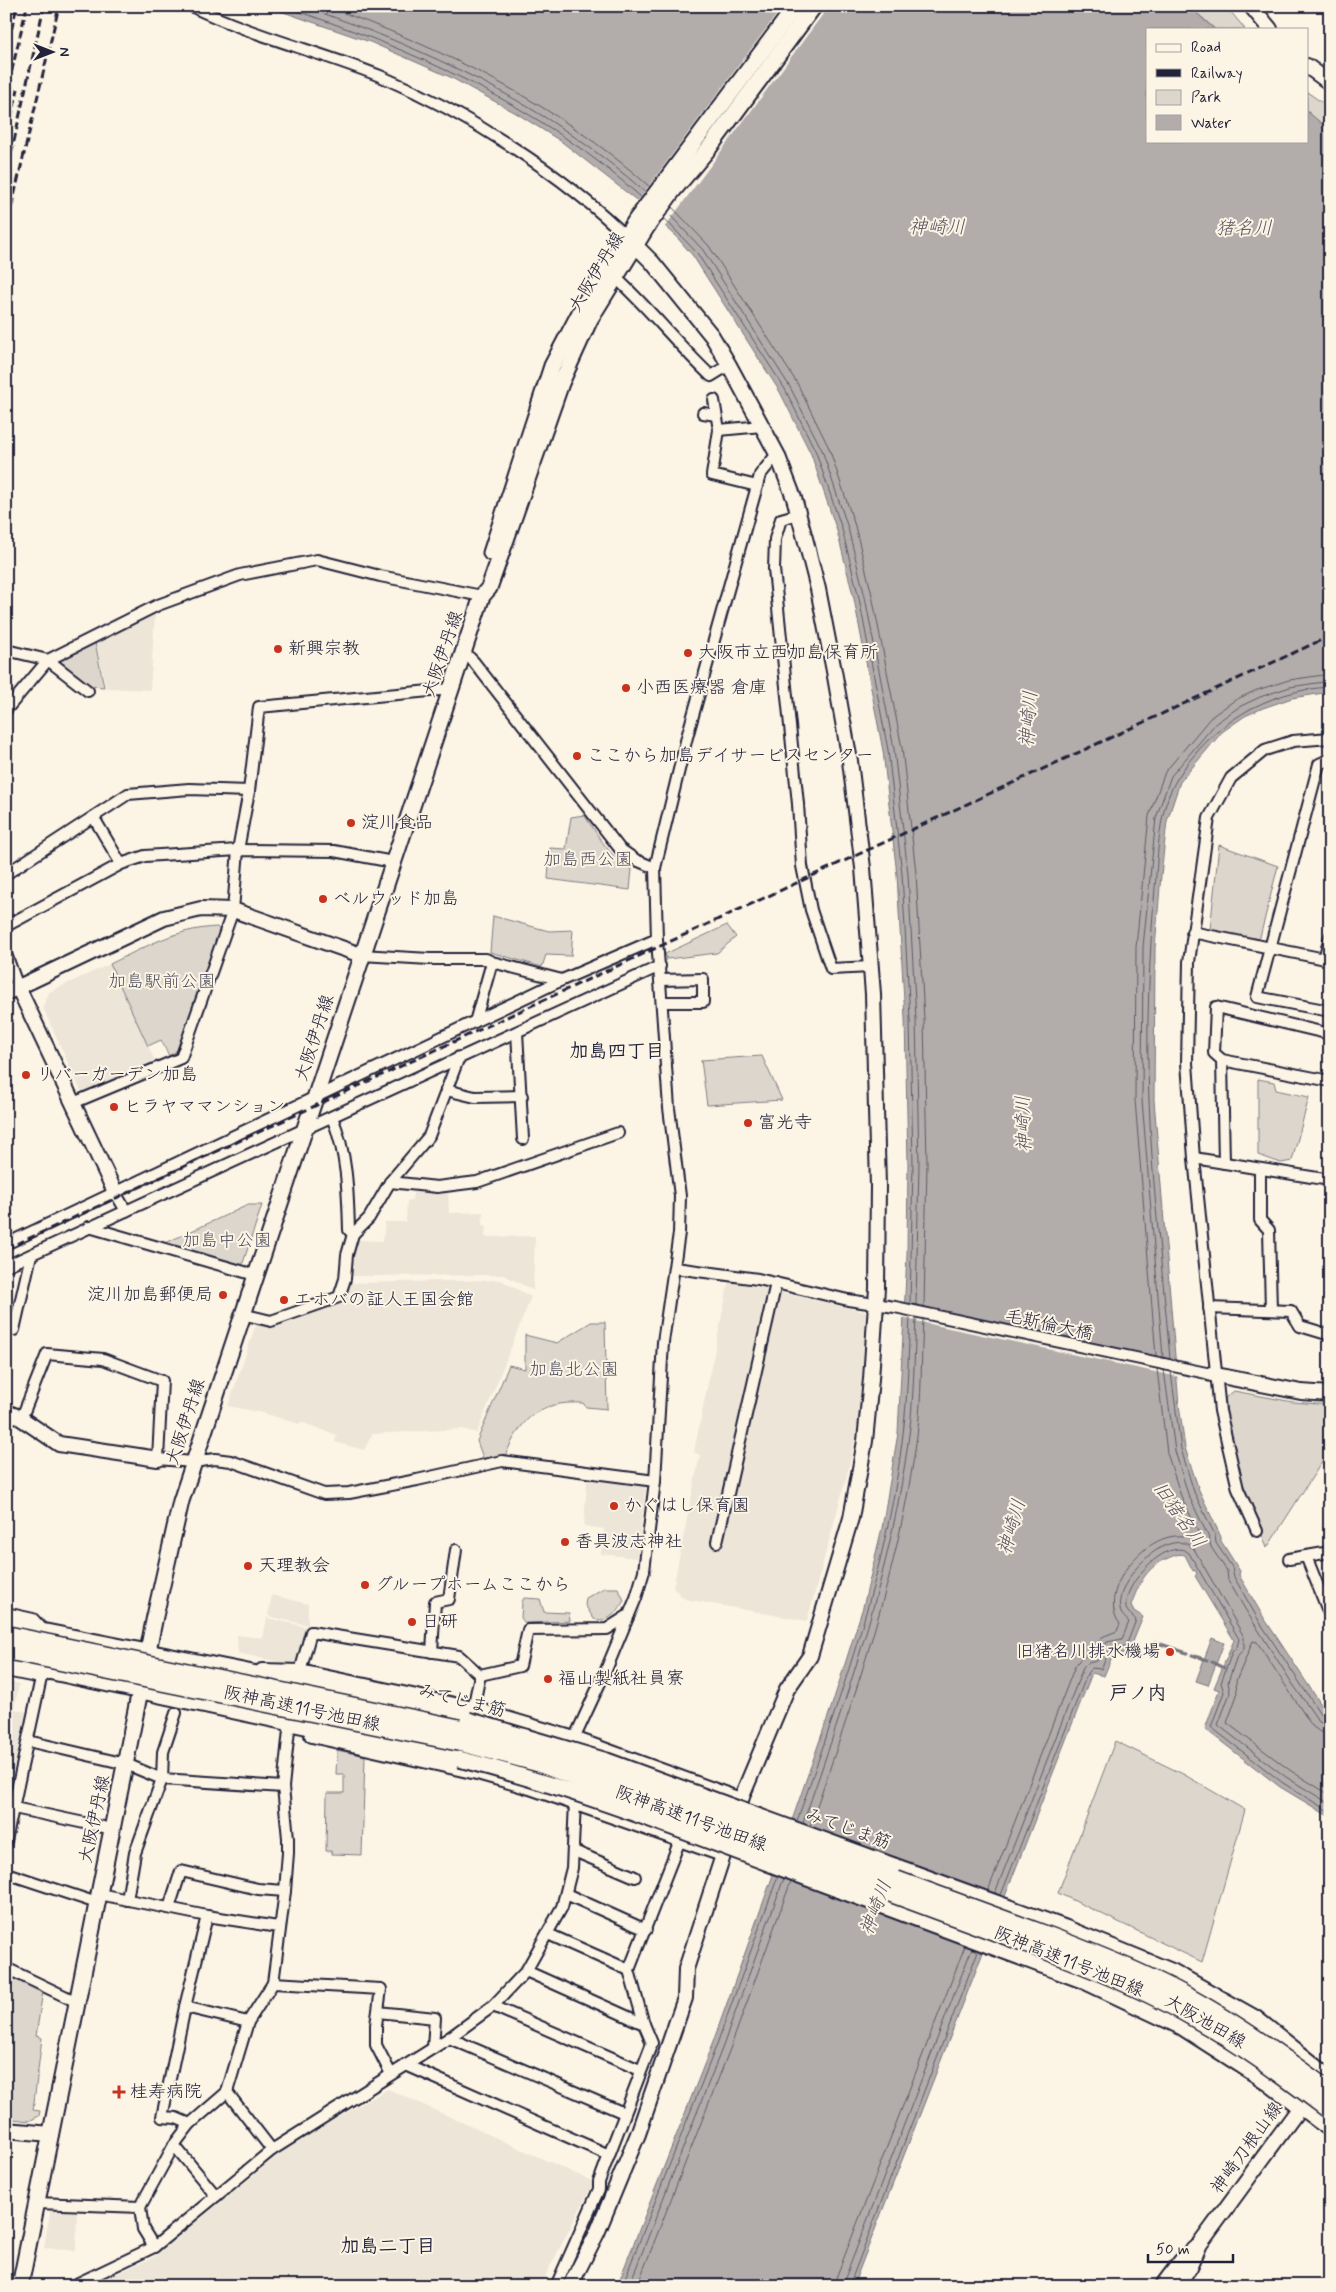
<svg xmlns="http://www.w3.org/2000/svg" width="1336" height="2292" font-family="Mynerve,'Klee One',sans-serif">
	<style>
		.built { fill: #ece5d8 }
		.green { fill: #dcd6cc; stroke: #7f7c84 }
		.water { fill: #b2adab; stroke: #78757e }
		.pier { fill: #fcf5e5 }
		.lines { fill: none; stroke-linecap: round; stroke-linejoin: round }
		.shore { stroke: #5c5a68; stroke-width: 1 }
		.stream { stroke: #78757e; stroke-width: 3 }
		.street-casing { stroke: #22223b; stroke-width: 14 }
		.secondary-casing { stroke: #22223b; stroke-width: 18 }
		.primary-casing { stroke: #22223b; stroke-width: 19 }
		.street { stroke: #fcf5e5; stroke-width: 10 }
		.secondary { stroke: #fcf5e5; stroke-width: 14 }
		.primary { stroke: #fcf5e5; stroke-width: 15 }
		.rail { stroke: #22223b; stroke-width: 3; stroke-dasharray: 8 4; stroke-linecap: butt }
		.primary-bridge-casing { stroke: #22223b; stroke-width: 19; stroke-linecap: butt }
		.highway-bridge-casing { stroke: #22223b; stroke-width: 21; stroke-linecap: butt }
		.primary-bridge { stroke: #fcf5e5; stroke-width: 15 }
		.highway-bridge { stroke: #fcf5e5; stroke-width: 18 }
		.poi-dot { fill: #c8321e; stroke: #fcf5e5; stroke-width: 2 }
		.labels { text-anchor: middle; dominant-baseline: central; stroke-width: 4; stroke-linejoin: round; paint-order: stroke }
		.street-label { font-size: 18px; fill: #22223b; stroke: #fcf5e5 }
		.poi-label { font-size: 18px; fill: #22223b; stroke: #fcf5e5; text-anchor: start }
		.park-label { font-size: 18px; fill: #504f5f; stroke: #fcf5e5 }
		.water-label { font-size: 19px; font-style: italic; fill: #545362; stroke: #fcf5e5 }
		.neighbourhood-label { font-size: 19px; font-weight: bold; fill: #22223b; stroke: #fcf5e5 }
	</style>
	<rect width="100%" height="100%" fill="#fcf5e5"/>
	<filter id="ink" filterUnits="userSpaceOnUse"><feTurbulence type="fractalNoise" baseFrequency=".02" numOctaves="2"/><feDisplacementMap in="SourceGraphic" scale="10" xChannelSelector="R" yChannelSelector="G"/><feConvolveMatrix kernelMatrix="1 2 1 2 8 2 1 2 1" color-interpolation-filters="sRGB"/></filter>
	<g filter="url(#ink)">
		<g class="built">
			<polygon points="155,613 150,690 106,688 96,642"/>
			<polygon points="110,964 155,1061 87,1092 81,1091 43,1008 49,992"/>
			<polygon points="414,1188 448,1189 449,1213 483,1212 482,1225 486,1225 485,1237 535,1236 533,1290 504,1275 349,1276 355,1240 383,1241 385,1222 406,1222 407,1201 412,1200"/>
			<polygon points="501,1280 531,1297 477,1433 462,1429 372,1434 364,1450 335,1442 337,1435 301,1422 299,1424 263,1413 228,1406 257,1322 271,1326 295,1321 344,1300 350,1283"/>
			<polygon points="729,1281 866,1312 859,1421 847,1475 807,1621 685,1599 673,1588 700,1455 694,1452"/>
			<polygon points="587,1479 646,1486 637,1558 601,1554 604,1529 584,1526"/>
			<polygon points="272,1595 308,1604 308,1625 268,1616"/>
			<polygon points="267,1618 307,1627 297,1666 238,1653 237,1635 263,1638"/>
			<polygon points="6,1681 19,1684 14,1709 26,1712 6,1803"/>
			<polygon points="388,2089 594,2182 540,2286 89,2286 154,2257 293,2143"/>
			<polygon points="51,2207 77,2209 76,2251 44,2248"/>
		</g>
		<g class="green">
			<polygon points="1189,6 1226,6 1245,29 1215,29"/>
			<polygon points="1307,92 1330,108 1330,131 1307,111"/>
			<polygon points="95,642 104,687 89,686 58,661"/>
			<path d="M584 815C597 833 611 860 632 869L630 890 548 879 550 848 566 849 571 817Z"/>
			<polygon points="1219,845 1278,866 1260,937 1258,940 1210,930"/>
			<polygon points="493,916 549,931 573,930 571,956 546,955 542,967 490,952"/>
			<polygon points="727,925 736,937 717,953 667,959 665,954"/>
			<path d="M217 927 221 932 180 1048 169 1056 161 1040 148 1046 110 964C147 946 175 929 217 927Z"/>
			<polygon points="762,1056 782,1100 707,1105 701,1060"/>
			<polygon points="1258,1079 1274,1082 1276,1090 1309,1097 1292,1161 1281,1163 1258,1155"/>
			<polygon points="248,1205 262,1205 241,1269 161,1245"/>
			<path d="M591 1322H605L607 1409 586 1407 583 1403C539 1401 522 1417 505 1456L483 1458 477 1441 509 1365 525 1369V1335L557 1343Z"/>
			<polygon points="1234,1391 1293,1402 1330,1405 1330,1456 1325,1457 1267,1548 1241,1478 1230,1440 1225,1398"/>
			<path d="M604 1588H618L624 1600C618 1612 609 1623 594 1619L585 1605 586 1598Z"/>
			<polygon points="524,1598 540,1599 544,1612 569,1613 570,1621 525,1623 521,1618 522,1602"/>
			<polygon points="1115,1741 1183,1774 1245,1810 1202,1962 1058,1893"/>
			<polygon points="337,1750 365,1756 362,1855 332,1854 331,1851 326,1851 327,1793 344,1793 344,1774 336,1774"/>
			<polygon points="6,1974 43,1991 36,2036 42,2038 33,2110 40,2111 39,2116 29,2121 6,2118"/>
		</g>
		<g class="water">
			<path d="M266 6H1189L1214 29H1147V141H1307V111L1330 131V692L1292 698 1263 708 1245 716 1222 732 1180 782 1167 821 1161 875 1155 948 1154 1100 1179 1405 1185 1448 1199 1490 1221 1537V1541L1240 1571 1239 1575 1264 1618 1330 1718V1817L1280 1787 1205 1729 1219 1690 1214 1688 1234 1640 1195 1576 1197 1574 1195 1570 1193 1571 1185 1555C1178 1553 1173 1556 1166 1559 1145 1569 1139 1584 1131 1605L1134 1611 1143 1617 1128 1654 1114 1652 1104 1676 1092 1673 853 2286H617L713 2042 773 1875 831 1708 863 1607 882 1528 898 1433 907 1255 908 1164 905 1019 897 875 883 751 854 599 837 531 811 454 780 392 693 256 675 235 635 199 562 142 516 113 450 77 370 42Z"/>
			<polygon points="1212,1638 1224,1643 1208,1685 1196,1681"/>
		</g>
		<g class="pier">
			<polygon points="783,6 829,6 664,228 636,203"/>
			<polygon points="903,1303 1177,1362 1179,1377 902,1318"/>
		</g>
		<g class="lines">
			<g class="shore">
				<path d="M282 6C411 48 541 106 642 198"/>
				<path d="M302 6C426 48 548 105 646 193"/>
				<path d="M325 6C442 48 556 103 650 187"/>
				<polyline points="672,207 709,246 797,383 829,448 855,526 872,595 902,748 916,873 924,1019 927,1164 924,1307"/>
				<polyline points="668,213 703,250 790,387 822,450 848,528 865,597 894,749 908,874 916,1019 919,1164 916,1305"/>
				<polyline points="664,218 697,253 785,389 816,452 842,529 859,598 888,750 902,874 910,1019 913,1164 910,1304"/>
				<polyline points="1156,1356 1135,1100 1136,947 1149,816 1165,772 1211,717 1235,700 1257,690 1289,680 1330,674"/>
				<polyline points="1163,1357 1142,1100 1143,947 1156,818 1171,776 1216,723 1239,707 1260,697 1290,687 1330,681"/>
				<path d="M1170 1359C1163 1273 1152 1187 1149 1100 1146 1030 1149 958 1155 888 1158 854 1158 809 1177 779 1210 725 1266 690 1330 687"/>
				<polyline points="1164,1370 1175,1451 1188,1494 1209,1538 1211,1547 1227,1571 1228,1580 1245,1609 1292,1683 1319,1722 1330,1726"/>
				<polyline points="1171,1372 1181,1449 1194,1492 1215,1535 1216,1543 1232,1567 1234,1577 1259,1621 1323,1718 1330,1720"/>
				<polyline points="1330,1734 1320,1732 1312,1726 1257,1642 1253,1641 1236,1681 1237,1695 1227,1723 1291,1771 1330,1795"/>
				<path d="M797 1821C841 1695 888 1567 903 1434 908 1395 908 1355 910 1316"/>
				<path d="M803 1823C847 1697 892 1569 909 1435 914 1397 914 1357 916 1318"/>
				<path d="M810 1826C854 1699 899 1571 917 1436 922 1398 921 1358 923 1319"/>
				<path d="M988 1891 1075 1666 1081 1658 1092 1654 1102 1637 1117 1631 1120 1624C1092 1588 1160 1514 1198 1542L1202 1540 1181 1496 1167 1453 1157 1369"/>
				<path d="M995 1893 1083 1668 1088 1663 1097 1661 1107 1642 1122 1639 1129 1622C1125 1618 1121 1615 1120 1609 1114 1581 1169 1523 1194 1549L1244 1637V1649L1237 1656 1228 1682 1230 1693 1218 1725 1286 1777 1330 1804"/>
				<path d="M1001 1895 1088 1672 1092 1668 1101 1669 1111 1648 1126 1646 1136 1620C1133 1616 1127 1613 1126 1608 1122 1585 1168 1535 1189 1553L1239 1639 1237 1647 1232 1652 1221 1683 1224 1692 1211 1727 1283 1783 1330 1812"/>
				<polyline points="622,2286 717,2044 778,1876"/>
				<polyline points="629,2286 723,2046 784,1878"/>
				<polyline points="637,2286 730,2049 791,1881"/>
				<polyline points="835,2286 836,2278 965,1946"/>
				<polyline points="842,2286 972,1948"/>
				<polyline points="849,2286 978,1951"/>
			</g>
			<g class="stream">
				<polyline points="1155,1642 1187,1653"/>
				<polyline points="1192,1655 1207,1660"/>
				<polyline points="1212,1662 1224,1668"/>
			</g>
			<g class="street-casing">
				<g id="street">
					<path d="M191 6C252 36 318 51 380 76 467 113 563 174 630 240"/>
					<path d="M615 277C649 308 677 344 711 376L729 365"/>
					<polyline points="714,400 719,430 712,475 757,486"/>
					<polyline points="703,413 716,415"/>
					<polyline points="719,430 762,426"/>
					<polyline points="799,514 781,519 775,539 774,569 798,804 802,866 811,910 831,969 871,967"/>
					<polyline points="6,650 48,660 158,605 240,575 317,560 380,576 482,596"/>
					<polyline points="464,652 474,662 620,849 636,860 655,868"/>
					<polyline points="6,710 48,660 88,691"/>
					<polyline points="1330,759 1319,764 1257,997 1330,1011"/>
					<polyline points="94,818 121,864"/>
					<polyline points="6,874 128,794 189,789 249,791"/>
					<polyline points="6,926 121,864 145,856 238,850 334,851 393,862"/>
					<polyline points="1192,932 1330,960"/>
					<polyline points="6,954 18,987"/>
					<polyline points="361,955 430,959 486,959 492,962 562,980"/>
					<polyline points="1324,959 1330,937"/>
					<polyline points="661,980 703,979 703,1002 663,1002"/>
					<polyline points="475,1022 492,962"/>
					<polyline points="517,1032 523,1139"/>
					<polyline points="1222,1060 1330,1081"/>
					<polyline points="446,1090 475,1097 522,1096"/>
					<polyline points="73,1103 181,1058 233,910 238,850 249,791 259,707 451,689"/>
					<path d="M332 1117C347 1153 348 1191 349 1230L353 1234"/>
					<polyline points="1194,1158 1330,1180"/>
					<polyline points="1224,1163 1222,1060 1214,1053 1216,1007 1330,1034"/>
					<polyline points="1260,1169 1260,1220 1269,1230 1271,1309"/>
					<polyline points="390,1182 437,1187 477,1182 618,1133"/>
					<polyline points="115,1192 126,1211"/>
					<polyline points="89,1227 255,1275"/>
					<polyline points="6,1244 562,980 657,939"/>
					<polyline points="6,1266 660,966"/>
					<polyline points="675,1268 758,1279 848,1300 895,1307 1211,1374"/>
					<polyline points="1209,1308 1291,1311 1300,1326 1330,1335"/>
					<polyline points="242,1314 271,1321 339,1297 345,1279 347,1255 353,1234 369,1218 390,1182 429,1136 459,1057"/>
					<polyline points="14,1330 31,1255"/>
					<polyline points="19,1417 24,1412 47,1354 103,1359 162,1381 158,1459 193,1462 215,1459 231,1461 324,1494 349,1493 417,1480 502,1461 655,1481"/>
					<polyline points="1257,1531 1238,1489 1220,1411 1194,1158 1187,1063 1189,962 1209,818 1231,778 1265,750 1293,741 1330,738"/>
					<polyline points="717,1542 776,1283"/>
					<polyline points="1306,1556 1330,1616"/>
					<polyline points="1289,1559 1330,1552"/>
					<polyline points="6,1613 33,1619 44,1631"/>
					<polyline points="432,1652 435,1602 449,1599 456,1550"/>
					<polyline points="6,1671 41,1678 47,1674"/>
					<polyline points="300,1672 311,1632 459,1656 480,1675 520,1666 528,1630 607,1629 629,1615"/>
					<polyline points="473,1709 480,1675"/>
					<polyline points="574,1739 606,1670 636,1598 644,1571 655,1481 663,1342 679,1233 680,1196 669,1108 657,939 655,868 687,737 757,486 760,475 777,454"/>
					<polyline points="28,1741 126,1764 162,1779 283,1787"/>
					<polyline points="14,1808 103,1827"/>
					<polyline points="6,1841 41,1678"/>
					<polyline points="574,1851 635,1877"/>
					<polyline points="6,1873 97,1903"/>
					<polyline points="99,1894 207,1916 278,1927"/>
					<polyline points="566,1894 646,1930"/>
					<polyline points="127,1900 135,1853 162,1779 163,1752 176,1713"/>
					<polyline points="169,1908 181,1871 258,1889 285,1891"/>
					<polyline points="548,1934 629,1970"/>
					<polyline points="6,1968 77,2002"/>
					<polyline points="526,1971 644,2024"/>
					<polyline points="273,1983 381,1989 376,2025 376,2045 391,2074"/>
					<polyline points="493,2006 640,2070"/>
					<polyline points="185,2007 248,2022"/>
					<polyline points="378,2012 435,2018 433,2048"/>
					<polyline points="449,2038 624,2113"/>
					<polyline points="406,2065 609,2155"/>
					<polyline points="227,2092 272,2150"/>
					<polyline points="190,2124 176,2118 162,2117 185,2007 207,1916"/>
					<polyline points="174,2145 216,2196"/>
					<polyline points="37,2203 140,2207 174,2145 190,2124 227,2092 248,2022 273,1983 285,1891 288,1853 288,1838 283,1787 289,1730"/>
					<polyline points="140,2207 143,2229 154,2247"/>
					<polyline points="72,2286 154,2247 272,2150 449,2038 493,2006 526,1971 562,1907 572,1868 575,1802"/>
					<polyline points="556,2286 599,2189 599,2182 609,2155 652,2043 644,2024 629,1970 680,1840"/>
				</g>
			</g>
			<g class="secondary-casing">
				<g id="secondary">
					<polyline points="1251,6 1270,29"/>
					<polyline points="1307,66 1330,83"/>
					<polyline points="18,987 115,1192"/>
					<polyline points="6,993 164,918 201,909 233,910 361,955"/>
					<polyline points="1211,1374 1301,1392 1330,1394"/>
					<polyline points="6,1412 19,1417 59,1444 158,1459"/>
					<polyline points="262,1671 300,1672 473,1709 574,1739 740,1800"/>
					<polyline points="312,1735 481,1773 530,1787 722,1854"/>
					<polyline points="6,2130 51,2134"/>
					<polyline points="570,2286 597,2233 638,2134 685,1998 686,1969 743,1794 787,1689 810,1656 851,1518 865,1441 871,1379 877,1288 878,1186 873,994 863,868 850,761 834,671 818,589 806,542 794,498 777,454 729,365 712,336 652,262 635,245"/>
					<polyline points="1162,2286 1181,2261 1195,2248"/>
					<polyline points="1176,2286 1190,2267 1200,2244 1306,2099"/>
				</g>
			</g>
			<g class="primary-casing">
				<g id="primary">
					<polyline points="491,553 552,366 586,301 636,220 796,6"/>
					<polyline points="6,1624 243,1671 468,1720"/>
					<polyline points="6,1662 459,1759"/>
					<polyline points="894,1866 1065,1928 1173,1972 1255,2018 1330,2078"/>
					<polyline points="881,1905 1082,1980 1182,2027 1266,2081 1330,2129"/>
					<polyline points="20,2286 155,1616 181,1501 482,596 489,588 561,383 590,319 646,228 672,192 709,148 814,6"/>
				</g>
			</g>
			<use href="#street" class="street"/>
			<use href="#secondary" class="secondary"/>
			<use href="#primary" class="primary"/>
			<g class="rail">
				<polyline points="6,52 17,6"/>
				<polyline points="6,95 27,6"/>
				<polyline points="6,142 18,89"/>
				<polyline points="6,177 44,6"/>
				<polyline points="6,230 59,6"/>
				<polyline points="6,1249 1330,636"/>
			</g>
			<g class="primary-bridge-casing">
				<g id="primary-bridge">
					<polyline points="468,1720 607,1761 894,1866"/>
					<path d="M459 1759C603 1795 741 1855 881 1905"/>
				</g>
			</g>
			<g class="highway-bridge-casing">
				<g id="highway-bridge">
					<path d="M6 1635 471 1731 540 1749 1056 1939C1107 1959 1158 1979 1205 2007 1248 2032 1289 2062 1330 2092"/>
					<path d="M6 1650 465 1743 537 1762 1051 1952C1101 1971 1151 1992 1197 2019 1244 2045 1287 2078 1330 2110"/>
				</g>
			</g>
			<use href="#primary-bridge" class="primary-bridge"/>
			<use href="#highway-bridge" class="highway-bridge"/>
		</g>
	</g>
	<g class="poi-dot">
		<circle cx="278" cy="649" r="5"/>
		<circle cx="688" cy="653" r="5"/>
		<circle cx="626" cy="688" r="5"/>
		<circle cx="577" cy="756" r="5"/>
		<circle cx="351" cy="823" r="5"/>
		<circle cx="323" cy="899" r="5"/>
		<circle cx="26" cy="1075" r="5"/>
		<circle cx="114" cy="1107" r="5"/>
		<circle cx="748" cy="1123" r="5"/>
		<circle cx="223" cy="1295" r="5"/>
		<circle cx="284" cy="1300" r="5"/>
		<circle cx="614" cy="1506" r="5"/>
		<circle cx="565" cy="1542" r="5"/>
		<circle cx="248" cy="1566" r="5"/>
		<circle cx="365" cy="1585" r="5"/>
		<circle cx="412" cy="1622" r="5"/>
		<circle cx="1170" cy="1652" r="5"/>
		<circle cx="548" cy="1679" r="5"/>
		<path d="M116.5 2084.5h5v5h5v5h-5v5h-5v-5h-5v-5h5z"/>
	</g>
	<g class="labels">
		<g class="street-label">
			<text transform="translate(597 272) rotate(-59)">大阪伊丹線</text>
			<text transform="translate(443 654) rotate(-71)">大阪伊丹線</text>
			<text transform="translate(315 1038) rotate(-72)">大阪伊丹線</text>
			<text transform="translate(1049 1325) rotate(12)">毛斯倫大橋</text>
			<text transform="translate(186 1422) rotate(-72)">大阪伊丹線</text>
			<text transform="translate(462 1701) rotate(14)">みてじま筋</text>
			<text transform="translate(302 1709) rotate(12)">阪神高速11号池田線</text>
			<text transform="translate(95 1819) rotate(-78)">大阪伊丹線</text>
			<text transform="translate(691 1819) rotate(20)">阪神高速11号池田線</text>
			<text transform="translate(848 1829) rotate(20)">みてじま筋</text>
			<text transform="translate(1069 1962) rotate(22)">阪神高速11号池田線</text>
			<text transform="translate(1205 2022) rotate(30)">大阪池田線</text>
			<text transform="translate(1247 2148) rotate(-54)">神崎刀根山線</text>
		</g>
		<g class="poi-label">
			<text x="288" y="649">新興宗教</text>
			<text x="698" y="653">大阪市立西加島保育所</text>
			<text x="636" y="688">小西医療器 倉庫</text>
			<text x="587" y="756">ここから加島デイサービスセンター</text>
			<text x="361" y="823">淀川食品</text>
			<text x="333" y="899">ベルウッド加島</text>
			<text x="36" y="1075">リバーガーデン加島</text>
			<text x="124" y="1107">ヒラヤママンション</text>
			<text x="758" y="1123">富光寺</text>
			<text x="213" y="1295" text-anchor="end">淀川加島郵便局</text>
			<text x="294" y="1300">エホバの証人王国会館</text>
			<text x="624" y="1506">かぐはし保育園</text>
			<text x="575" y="1542">香具波志神社</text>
			<text x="258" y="1566">天理教会</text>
			<text x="375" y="1585">グループホームここから</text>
			<text x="422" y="1622">日研</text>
			<text x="1160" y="1652" text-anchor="end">旧猪名川排水機場</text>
			<text x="558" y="1679">福山製紙社員寮</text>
			<text x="130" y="2092">桂寿病院</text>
		</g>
		<g class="park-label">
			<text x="588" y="860">加島西公園</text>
			<text x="162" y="982">加島駅前公園</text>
			<text x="227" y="1241">加島中公園</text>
			<text x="574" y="1370">加島北公園</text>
		</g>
		<g class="water-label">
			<text x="937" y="227">神崎川</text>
			<text x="1244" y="228">猪名川</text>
			<text transform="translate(1029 719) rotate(-86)">神崎川</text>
			<text transform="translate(1024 1124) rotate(-92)">神崎川</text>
			<text transform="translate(1179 1515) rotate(55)">旧猪名川</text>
			<text transform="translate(1012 1527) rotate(-74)">神崎川</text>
			<text transform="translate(876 1908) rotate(-69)">神崎川</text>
		</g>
		<g class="neighbourhood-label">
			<text x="617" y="1051">加島四丁目</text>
			<text x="1138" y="1693">戸ノ内</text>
			<text x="388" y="2246">加島二丁目</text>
		</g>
	</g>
	<rect width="1336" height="2292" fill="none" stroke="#fcf5e5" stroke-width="25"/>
	<rect x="12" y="12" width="1311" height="2267" fill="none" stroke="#22223b" stroke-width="2" filter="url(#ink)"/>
	<rect x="1146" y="28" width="162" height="115" fill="#fcf5e5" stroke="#a5a1a1"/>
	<rect x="1156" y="44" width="25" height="8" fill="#fcf5e5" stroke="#a5a1a1"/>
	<text x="1191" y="52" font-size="15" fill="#22223b">Road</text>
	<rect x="1156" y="69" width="25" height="8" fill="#22223b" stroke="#a5a1a1"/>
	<text x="1191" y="78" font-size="15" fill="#22223b">Railway</text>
	<rect x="1156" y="90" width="25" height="15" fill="#dcd6cc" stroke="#a5a1a1"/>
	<text x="1191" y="102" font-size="15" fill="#22223b">Park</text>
	<rect x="1156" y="115" width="25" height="15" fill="#b2adab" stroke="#a5a1a1"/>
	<text x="1191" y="128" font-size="15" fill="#22223b">Water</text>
	<g transform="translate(52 52) rotate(90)" stroke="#fcf5e5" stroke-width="4" paint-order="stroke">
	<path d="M0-4L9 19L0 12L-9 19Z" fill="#22223b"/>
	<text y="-8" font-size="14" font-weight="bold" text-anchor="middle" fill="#22223b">N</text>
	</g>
	<path d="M1148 2254v8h85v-8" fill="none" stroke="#22223b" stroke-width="2.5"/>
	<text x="1156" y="2254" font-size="15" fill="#22223b" stroke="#fcf5e5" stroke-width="4" paint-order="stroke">50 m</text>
</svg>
